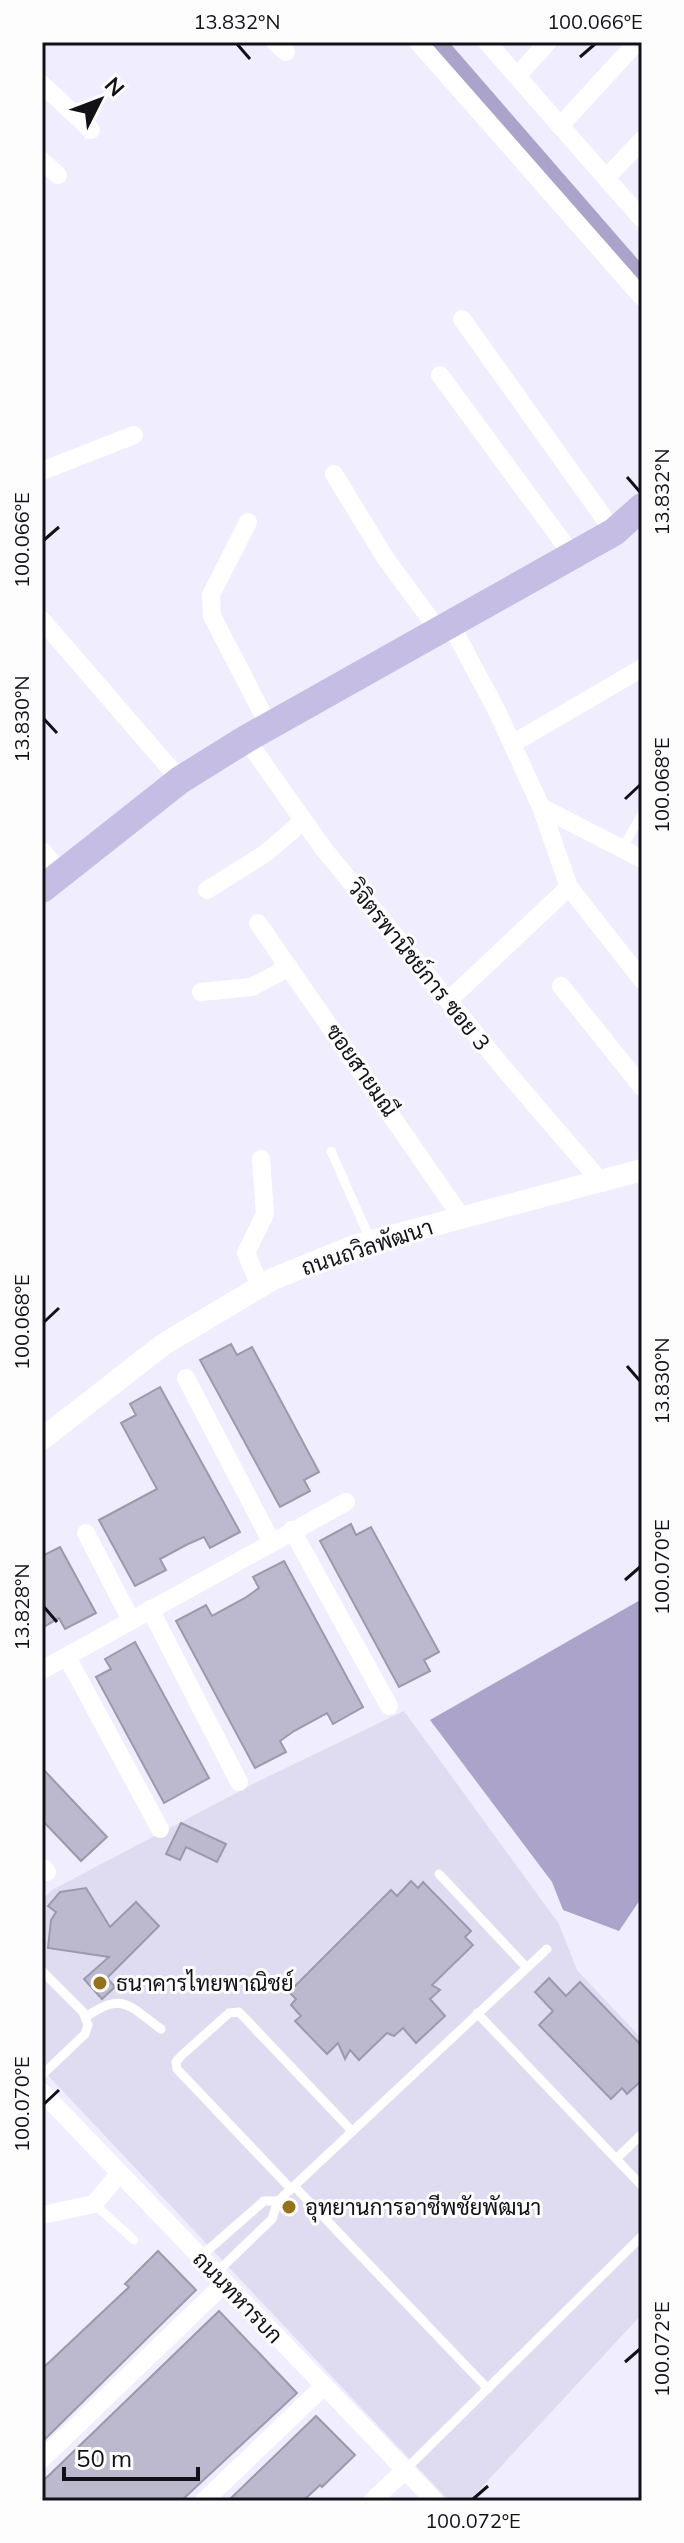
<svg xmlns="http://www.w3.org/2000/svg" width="684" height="2543" font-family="Mulish,Sarabun,sans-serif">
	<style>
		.built { fill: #dfdcf2 }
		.water { fill: #aba3ca }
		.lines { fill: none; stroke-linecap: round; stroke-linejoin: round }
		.canal { stroke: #aba3ca; stroke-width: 18 }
		.building { fill: #bcb8cd; stroke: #9c99ad; stroke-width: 2 }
		.service { stroke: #fff; stroke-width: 9 }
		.minor { stroke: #fff; stroke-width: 18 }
		.tertiary { stroke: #fff; stroke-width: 22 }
		.primary { stroke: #c5bde3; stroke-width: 28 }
		.ticks { fill: none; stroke: #131118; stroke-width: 3 }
		.poi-dot { fill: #96711b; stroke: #fdfdfd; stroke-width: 3 }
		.labels { text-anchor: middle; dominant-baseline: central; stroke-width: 6; stroke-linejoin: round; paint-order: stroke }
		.street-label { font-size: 22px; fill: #131118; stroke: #fdfdfd }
		.poi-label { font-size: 22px; fill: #131118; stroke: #fdfdfd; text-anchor: start }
		.neatline { fill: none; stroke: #131118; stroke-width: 3 }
		.ticks-label { font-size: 20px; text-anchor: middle; fill: #131118 }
	</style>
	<rect width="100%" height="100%" fill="#f0edff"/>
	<polygon class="built" points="404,1711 559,1924 577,1970 642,2039 642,2314 469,2501 449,2501 42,2069 42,1900 52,1890 259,1781"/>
	<polygon class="water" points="642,1599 642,1897 619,1931 563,1910 552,1882 430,1720"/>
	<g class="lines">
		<polyline class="canal" points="437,42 642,278"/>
	</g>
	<g class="building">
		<polygon points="231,1344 237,1355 252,1347 319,1472 304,1480 310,1491 280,1507 200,1360"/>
		<polygon points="160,1387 240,1532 210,1548 204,1537 188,1544 160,1559 166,1570 135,1586 99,1520 157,1489 121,1423 136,1415 130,1404"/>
		<polygon points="351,1524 356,1535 371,1527 439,1652 424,1660 430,1671 399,1687 320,1541"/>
		<polygon points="60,1547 96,1613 65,1629 59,1618 42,1628 42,1556"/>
		<polygon points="284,1561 363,1707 333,1724 327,1713 294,1731 280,1741 286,1752 255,1768 176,1621 206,1605 212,1616 245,1598 259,1588 253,1577"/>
		<polygon points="135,1642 209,1778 164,1803 96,1677 111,1669 105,1659"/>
		<polygon points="42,1768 107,1837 81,1861 42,1820"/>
		<polygon points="181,1823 226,1844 217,1862 186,1847 180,1860 166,1854"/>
		<polygon points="411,1881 418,1888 423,1882 471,1931 465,1937 473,1945 432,1985 440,1990 430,1999 445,2016 416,2043 403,2028 394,2036 387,2033 359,2060 350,2050 345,2059 338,2043 327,2054 295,2021 301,2016 291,2005 296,1999 289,1992 391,1890 397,1896"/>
		<polygon points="86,1888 110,1927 136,1902 159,1926 107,1978 115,1987 102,1999 84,1979 109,1957 48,1948 51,1920 56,1912 48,1906 60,1892"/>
		<polygon points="549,1978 566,1996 580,1982 642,2046 642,2080 627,2094 622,2088 611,2099 539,2025 553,2011 535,1992"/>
		<polygon points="158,2251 196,2290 42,2442 42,2369 129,2287 125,2284"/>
		<polygon points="219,2311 297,2393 181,2501 42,2501 42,2482"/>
		<polygon points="316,2416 355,2455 322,2487 320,2485 303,2501 228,2501"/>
	</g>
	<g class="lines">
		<g class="service">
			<polyline points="622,849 642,814"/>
			<polyline points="331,1151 370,1239"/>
			<polyline points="439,1874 526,1967"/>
			<polyline points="42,1971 83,2012 88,2025 85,2034 42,2075"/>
			<polyline points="477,2013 642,2186"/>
			<path d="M86 2017C123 1991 129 2006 161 2029"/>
			<polyline points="617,2158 642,2134"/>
			<polyline points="294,2186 488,2389"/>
			<polyline points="291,2189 177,2069 176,2062 181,2056 229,2013 239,2012 352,2131"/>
			<polyline points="94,2204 134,2240"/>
			<polyline points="200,2257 264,2201 278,2201"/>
			<polyline points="216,2273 272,2219 278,2201 547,1949"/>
			<polyline points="405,2470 642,2236"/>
		</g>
		<g class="minor">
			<polyline points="275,42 286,52"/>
			<polyline points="418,42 642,297"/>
			<polyline points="487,42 642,219"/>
			<polyline points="517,76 548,42"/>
			<polyline points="42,84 91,130"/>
			<polyline points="560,126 637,42"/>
			<polyline points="42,161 58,175"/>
			<polyline points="606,178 642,140"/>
			<polyline points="462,319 614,532"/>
			<polyline points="440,375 573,556"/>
			<polyline points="42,471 134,435"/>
			<polyline points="334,474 386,559 439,631"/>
			<polyline points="248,522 211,595 212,616 269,726"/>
			<polyline points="42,620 180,780"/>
			<polyline points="451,625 496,709 541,807 642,859"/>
			<polyline points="246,739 323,848 506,1071 602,1183"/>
			<polyline points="512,744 642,668"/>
			<polyline points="42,851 61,873"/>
			<polyline points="569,887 642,980"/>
			<polyline points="207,890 266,853 303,821"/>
			<polyline points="258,923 462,1218"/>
			<polyline points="561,986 642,1087"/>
			<polyline points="201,992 252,987 289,967"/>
			<polyline points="449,1000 569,887 541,807"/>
			<polyline points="260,1286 246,1253 265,1214 261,1159"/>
			<polyline points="186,1378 272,1543"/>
			<polyline points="292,1530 389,1706"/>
			<polyline points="86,1533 131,1620"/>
			<polyline points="150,1609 239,1782"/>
			<polyline points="67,1657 160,1829"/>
			<polyline points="42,1670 346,1502"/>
			<polyline points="42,1867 47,1872"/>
			<polyline points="42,2092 435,2501"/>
			<polyline points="42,2215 94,2204 119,2174"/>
			<polyline points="42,2459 225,2283"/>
			<polyline points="204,2501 324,2386"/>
			<polyline points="372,2501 405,2470"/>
		</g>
		<polyline class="tertiary" points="42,1439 164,1344 273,1279 354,1246 642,1170"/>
		<polyline class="primary" points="42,889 180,780 246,739 614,532 642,507"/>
	</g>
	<path class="ticks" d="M237 44 250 59M580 57 595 44M627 477 640 492M44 540 59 527M44 719 57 733M625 799 640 785M44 1322 59 1308M627 1366 640 1381M625 1580 640 1567M44 1607 57 1622M44 2104 59 2090M625 2362 640 2349M473 2499 488 2486"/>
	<g class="poi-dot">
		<circle cx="100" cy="1983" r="8"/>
		<circle cx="289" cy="2207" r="8"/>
	</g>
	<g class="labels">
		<g class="street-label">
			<text transform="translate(419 965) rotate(51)">วิจิตรพานิชย์การ ซอย 3</text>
			<text transform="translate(362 1070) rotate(55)">ซอยสายมณี</text>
			<text transform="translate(367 1247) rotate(-18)">ถนนถวิลพัฒนา</text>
			<text transform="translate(238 2297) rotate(46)">ถนนทหารบก</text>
		</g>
		<g class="poi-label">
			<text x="116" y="1983">ธนาคารไทยพาณิชย์</text>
			<text x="305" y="2207">อุทยานการอาชีพชัยพัฒนา</text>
		</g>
	</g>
	<rect width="684" height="2543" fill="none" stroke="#fdfdfd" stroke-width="88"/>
	<g transform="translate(100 100) rotate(48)" stroke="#fdfdfd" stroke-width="6" paint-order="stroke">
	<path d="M0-6L14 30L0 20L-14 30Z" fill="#131118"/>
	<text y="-12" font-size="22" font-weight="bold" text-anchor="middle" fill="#131118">N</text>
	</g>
	<path d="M64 2467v12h134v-12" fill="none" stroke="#131118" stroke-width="4"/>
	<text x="76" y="2467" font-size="24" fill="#131118" stroke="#fdfdfd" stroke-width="6" paint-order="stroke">50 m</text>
	<rect x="44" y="44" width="596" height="2455" class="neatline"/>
	<g class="ticks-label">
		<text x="237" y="29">13.832°N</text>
		<text x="595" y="29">100.066°E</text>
		<text transform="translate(662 492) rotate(-90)" y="7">13.832°N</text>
		<text transform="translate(22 540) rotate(-90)" y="7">100.066°E</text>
		<text transform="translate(22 719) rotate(-90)" y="7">13.830°N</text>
		<text transform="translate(662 785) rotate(-90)" y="7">100.068°E</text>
		<text transform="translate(22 1322) rotate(-90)" y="7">100.068°E</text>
		<text transform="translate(662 1381) rotate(-90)" y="7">13.830°N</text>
		<text transform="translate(662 1567) rotate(-90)" y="7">100.070°E</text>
		<text transform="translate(22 1607) rotate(-90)" y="7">13.828°N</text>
		<text transform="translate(22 2104) rotate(-90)" y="7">100.070°E</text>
		<text transform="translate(662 2349) rotate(-90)" y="7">100.072°E</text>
		<text x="473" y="2528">100.072°E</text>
	</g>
</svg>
